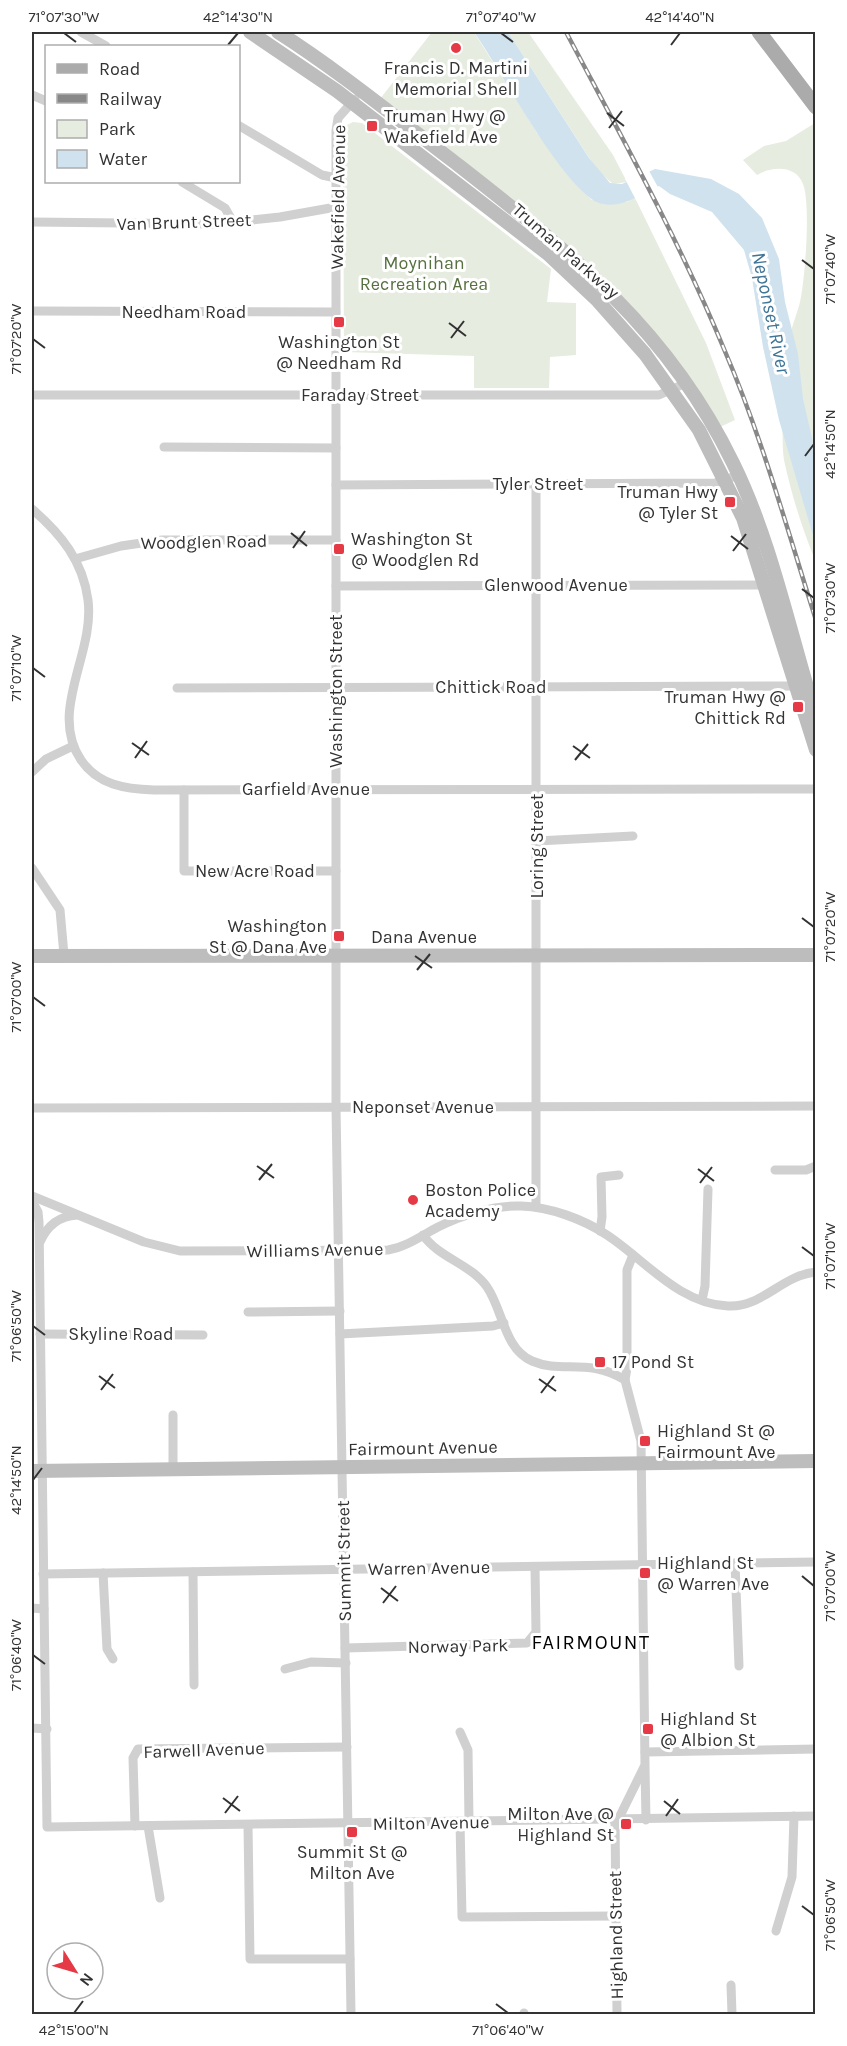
<svg xmlns="http://www.w3.org/2000/svg" width="847" height="2046" font-family="Karla,sans-serif">
	<style>
		.green { fill: #e6ecdf }
		.water { fill: #cfe2ee }
		.pier { fill: #fff }
		.lines { fill: none; stroke-linecap: round; stroke-linejoin: round }
		.street { stroke: #d0d0d0; stroke-width: 9 }
		.secondary { stroke: #bdbdbd; stroke-width: 14 }
		.primary { stroke: #ababab; stroke-width: 15 }
		.rail-casing { stroke: #888; stroke-width: 4.5 }
		.rail { stroke: #fff; stroke-width: 2; stroke-dasharray: 7; stroke-linecap: butt }
		.ticks { fill: none; stroke: #333; stroke-width: 2 }
		.poi-dot { fill: #e63946; stroke: #fff; stroke-width: 2 }
		.labels { text-anchor: middle; dominant-baseline: central; stroke-width: 6; stroke-linejoin: round; paint-order: stroke }
		.poi-label { font-size: 18px; fill: #333; stroke: #fff; text-anchor: start }
		.street-label { font-size: 18px; fill: #333; stroke: #fff }
		.park-label { font-size: 18px; fill: #56703f; stroke: #fff }
		.water-label { font-size: 20px; font-style: italic; fill: #3f7597; stroke: #fff }
		.neighbourhood-label { font-size: 20px; letter-spacing: 1.5px; fill: #000; stroke: #fff }
		.neatline { fill: none; stroke: #333; stroke-width: 2 }
		.ticks-label { font-size: 15px; text-anchor: middle; fill: #333 }
	</style>
	<rect width="100%" height="100%" fill="#fff"/>
	<g class="green">
		<polygon points="432,32 474,32 537,133 579,188 592,200 627,202 635,198 706,343 735,420 720,427 656,334 597,271 558,236 380,99"/>
		<polygon points="508,32 528,32 613,155 627,182 613,184 597,170"/>
		<polygon points="353,122 362,123 551,269 547,302 576,303 576,355 550,357 549,388 474,388 474,356 344,352 343,134 347,125"/>
		<path d="M815 123V560C802 528 791 493 784 460 780 433 785 365 790 337 792 325 797 314 800 302 805 280 811 204 803 184 796 165 772 166 757 175L743 160 764 146 786 141Z"/>
	</g>
	<path class="water" d="M474 32H508L589 158 610 183 622 184 655 169 711 179 739 194 762 218 779 259 785 302 798 354 803 399 815 451V542L779 420 763 347 752 278 744 250 712 212 670 194 659 186C642 194 623 208 603 204 567 198 498 65 474 32Z"/>
	<polygon class="pier" points="648,169 659,189 636,200 625,179"/>
	<g class="lines">
		<g class="street">
			<polyline points="81,32 106,46"/>
			<polyline points="32,95 46,101"/>
			<polyline points="238,125 322,175 336,178"/>
			<polyline points="182,182 225,208 233,222"/>
			<polyline points="32,222 216,224 280,217 336,207"/>
			<polyline points="32,311 336,312"/>
			<polyline points="32,395 659,395 686,383"/>
			<polyline points="164,447 336,448"/>
			<polyline points="336,485 715,483 739,475"/>
			<path d="M32 509C61 534 83 561 88 600 95 654 48 711 81 760 98 785 125 789 154 790L816 789"/>
			<polyline points="75,559 121,546 162,540 336,540"/>
			<polyline points="336,586 768,585"/>
			<polyline points="177,688 801,686"/>
			<polyline points="32,772 46,759 73,746"/>
			<polyline points="184,790 184,871 336,871"/>
			<polyline points="537,841 633,836"/>
			<polyline points="32,868 60,910 64,955"/>
			<polyline points="32,1108 816,1106"/>
			<polyline points="775,1170 806,1170 816,1166"/>
			<path d="M32 1196 144 1242 180 1251 388 1250C406 1247 421 1236 438 1227 462 1215 494 1205 521 1206 550 1207 583 1219 607 1235 645 1260 679 1304 728 1306 762 1308 782 1275 816 1272"/>
			<polyline points="32,1201 38,1212 39,1222 47,1827 816,1816"/>
			<polyline points="536,1207 536,484"/>
			<polyline points="600,1231 602,1217 601,1177 619,1175"/>
			<path d="M423 1235C439 1258 471 1264 487 1287 503 1310 504 1349 532 1361 562 1374 588 1357 625 1380"/>
			<path d="M40 1242C47 1226 59 1216 77 1215"/>
			<polyline points="702,1300 705,1286 708,1189"/>
			<polyline points="248,1312 340,1311"/>
			<polyline points="40,1334 203,1335"/>
			<polyline points="340,1334 493,1326 504,1323"/>
			<polyline points="173,1415 173,1469"/>
			<polyline points="735,1563 739,1666"/>
			<polyline points="193,1572 194,1685"/>
			<polyline points="103,1573 107,1649 113,1659"/>
			<polyline points="43,1574 816,1562"/>
			<polyline points="32,1608 44,1609"/>
			<polyline points="345,1648 527,1643 536,1632 535,1567"/>
			<polyline points="285,1669 311,1662 346,1663"/>
			<polyline points="32,1728 47,1729"/>
			<polyline points="460,1732 468,1750 469,1822"/>
			<polyline points="645,1752 816,1749"/>
			<polyline points="645,1767 646,1820"/>
			<polyline points="615,1820 617,2014"/>
			<polyline points="618,1820 645,1765 641,1441 625,1380 627,1368 627,1270 633,1255"/>
			<polyline points="460,1822 462,1917 616,1916"/>
			<polyline points="248,1825 250,1959 350,1959"/>
			<polyline points="135,1826 133,1758 138,1749 347,1747"/>
			<polyline points="148,1826 160,1898"/>
			<polyline points="776,1931 792,1877 794,1816"/>
			<polyline points="731,1985 732,2014"/>
			<polyline points="351,2014 336,1107 336,131 338,118 355,99"/>
			<polyline points="524,2014 524,2013"/>
		</g>
		<g class="secondary">
			<polyline points="250,32 337,91 548,254 598,301 645,354 699,430 743,518 816,750"/>
			<path d="M278 32C339 71 395 117 453 161 568 251 667 327 733 463 771 540 790 634 816 717"/>
			<polyline points="32,956 816,955"/>
			<polyline points="32,1471 816,1461"/>
		</g>
		<polyline class="primary" points="759,32 816,107"/>
		<g class="rail-casing">
			<path id="rail" d="M566 32C621 136 679 240 724 349 762 437 787 529 816 620"/>
		</g>
		<use href="#rail" class="rail"/>
	</g>
	<path class="ticks" d="M64 33 76 42M501 33 513 42M228 45 238 33M671 45 680 33M607 113 624 126M609 128 622 111M802 260 814 269M449 323 466 336M451 338 464 321M33 339 45 348M805 456 814 444M291 533 307 546M731 536 748 549M293 548 305 531M733 551 746 534M802 589 814 598M33 668 45 677M132 743 149 755M573 746 590 758M135 758 147 741M575 760 588 744M802 918 814 927M415 956 432 968M417 970 430 954M33 997 45 1006M257 1166 274 1178M698 1169 714 1181M259 1180 272 1164M700 1183 712 1167M802 1247 814 1256M33 1326 45 1335M99 1376 115 1388M539 1379 556 1391M101 1390 113 1374M541 1393 554 1376M33 1480 42 1468M802 1576 814 1586M381 1588 398 1601M383 1603 396 1586M33 1655 45 1664M223 1798 240 1811M664 1801 680 1814M225 1813 238 1796M666 1816 678 1799M802 1906 814 1915M496 2004 508 2013M74 2013 83 2001"/>
	<g class="poi-dot">
		<circle cx="456" cy="48" r="6"/>
		<rect x="366" y="120" width="12" height="12" rx="3"/>
		<rect x="333" y="316" width="12" height="12" rx="3"/>
		<rect x="724" y="496" width="12" height="12" rx="3"/>
		<rect x="333" y="543" width="12" height="12" rx="3"/>
		<rect x="792" y="701" width="12" height="12" rx="3"/>
		<rect x="333" y="930" width="12" height="12" rx="3"/>
		<circle cx="413" cy="1200" r="6"/>
		<rect x="594" y="1356" width="12" height="12" rx="3"/>
		<rect x="639" y="1435" width="12" height="12" rx="3"/>
		<rect x="639" y="1567" width="12" height="12" rx="3"/>
		<rect x="642" y="1723" width="12" height="12" rx="3"/>
		<rect x="620" y="1818" width="12" height="12" rx="3"/>
		<rect x="346" y="1826" width="12" height="12" rx="3"/>
	</g>
	<g class="labels">
		<g class="poi-label">
			<text x="456" y="68" text-anchor="middle">Francis D. Martini<tspan x="456" dy="21">Memorial Shell</tspan></text>
			<text x="384" y="116">Truman Hwy @<tspan x="384" dy="21">Wakefield Ave</tspan></text>
			<text x="339" y="342" text-anchor="middle">Washington St<tspan x="339" dy="21">@ Needham Rd</tspan></text>
			<text x="718" y="492" text-anchor="end">Truman Hwy<tspan x="718" dy="21">@ Tyler St</tspan></text>
			<text x="351" y="539">Washington St<tspan x="351" dy="21">@ Woodglen Rd</tspan></text>
			<text x="786" y="697" text-anchor="end">Truman Hwy @<tspan x="786" dy="21">Chittick Rd</tspan></text>
			<text x="327" y="926" text-anchor="end">Washington<tspan x="327" dy="21">St @ Dana Ave</tspan></text>
			<text x="425" y="1190">Boston Police<tspan x="425" dy="21">Academy</tspan></text>
			<text x="612" y="1362">17 Pond St</text>
			<text x="657" y="1431">Highland St @<tspan x="657" dy="21">Fairmount Ave</tspan></text>
			<text x="657" y="1563">Highland St<tspan x="657" dy="21">@ Warren Ave</tspan></text>
			<text x="660" y="1719">Highland St<tspan x="660" dy="21">@ Albion St</tspan></text>
			<text x="614" y="1814" text-anchor="end">Milton Ave @<tspan x="614" dy="21">Highland St</tspan></text>
			<text x="352" y="1852" text-anchor="middle">Summit St @<tspan x="352" dy="21">Milton Ave</tspan></text>
		</g>
		<g class="street-label">
			<text transform="translate(338 197) rotate(-89)">Wakefield Avenue</text>
			<text transform="translate(184 222) rotate(-2)">Van Brunt Street</text>
			<text transform="translate(566 251) rotate(41)">Truman Parkway</text>
			<text x="184" y="312">Needham Road</text>
			<text x="360" y="395">Faraday Street</text>
			<text x="538" y="484">Tyler Street</text>
			<text transform="translate(204 542) rotate(-1)">Woodglen Road</text>
			<text x="556" y="585">Glenwood Avenue</text>
			<text x="491" y="687">Chittick Road</text>
			<text transform="translate(336 691) rotate(-90)">Washington Street</text>
			<text x="306" y="789">Garfield Avenue</text>
			<text transform="translate(537 846) rotate(-90)">Loring Street</text>
			<text x="255" y="871">New Acre Road</text>
			<text x="424" y="937">Dana Avenue</text>
			<text x="423" y="1107">Neponset Avenue</text>
			<text transform="translate(315 1250) rotate(-1)">Williams Avenue</text>
			<text x="121" y="1334">Skyline Road</text>
			<text transform="translate(423 1448) rotate(-1)">Fairmount Avenue</text>
			<text transform="translate(344 1561) rotate(-91)">Summit Street</text>
			<text transform="translate(429 1568) rotate(-1)">Warren Avenue</text>
			<text transform="translate(458 1646) rotate(-1)">Norway Park</text>
			<text transform="translate(204 1750) rotate(-2)">Farwell Avenue</text>
			<text transform="translate(431 1823) rotate(-1)">Milton Avenue</text>
			<text transform="translate(616 1935) rotate(-91)">Highland Street</text>
		</g>
		<g class="park-label">
			<text x="424" y="263">Moynihan<tspan x="424" dy="21">Recreation Area</tspan></text>
		</g>
		<g class="water-label">
			<text transform="translate(771 313) rotate(78)">Neponset River</text>
		</g>
		<g class="neighbourhood-label">
			<text x="591" y="1642">FAIRMOUNT</text>
		</g>
	</g>
	<rect width="847" height="2046" fill="none" stroke="#ffffff" stroke-width="66"/>
	<rect x="45" y="45" width="195" height="138" fill="#ffffff" stroke="#adadad" stroke-width="1.5"/>
	<rect x="57" y="64" width="30" height="9" fill="#ababab" stroke="#adadad" stroke-width="1.5"/>
	<text x="99" y="75" font-size="18" fill="#333333">Road</text>
	<rect x="57" y="94" width="30" height="9" fill="#888888" stroke="#adadad" stroke-width="1.5"/>
	<text x="99" y="105" font-size="18" fill="#333333">Railway</text>
	<rect x="57" y="120" width="30" height="18" fill="#e6ecdf" stroke="#adadad" stroke-width="1.5"/>
	<text x="99" y="135" font-size="18" fill="#333333">Park</text>
	<rect x="57" y="150" width="30" height="18" fill="#cfe2ee" stroke="#adadad" stroke-width="1.5"/>
	<text x="99" y="165" font-size="18" fill="#333333">Water</text>
	<g transform="translate(75 1971) rotate(127)"><circle r="28" fill="#ffffff" stroke="#adadad" stroke-width="1.5"/>
	<path d="M0-4.5L10 22L0 15L-10 22Z" fill="#e63946"/>
	<text y="-9" font-size="16" font-weight="bold" text-anchor="middle" fill="#333333">N</text>
	</g>
	<rect x="33" y="33" width="781" height="1980" class="neatline"/>
	<g class="ticks-label">
		<text x="64" y="22">71°07'30"W</text>
		<text x="238" y="22">42°14'30"N</text>
		<text x="501" y="22">71°07'40"W</text>
		<text x="680" y="22">42°14'40"N</text>
		<text transform="translate(830 269) rotate(-90)" y="5">71°07'40"W</text>
		<text transform="translate(16 339) rotate(-90)" y="5">71°07'20"W</text>
		<text transform="translate(830 444) rotate(-90)" y="5">42°14'50"N</text>
		<text transform="translate(830 598) rotate(-90)" y="5">71°07'30"W</text>
		<text transform="translate(16 668) rotate(-90)" y="5">71°07'10"W</text>
		<text transform="translate(830 927) rotate(-90)" y="5">71°07'20"W</text>
		<text transform="translate(16 997) rotate(-90)" y="5">71°07'00"W</text>
		<text transform="translate(830 1256) rotate(-90)" y="5">71°07'10"W</text>
		<text transform="translate(16 1326) rotate(-90)" y="5">71°06'50"W</text>
		<text transform="translate(16 1480) rotate(-90)" y="5">42°14'50"N</text>
		<text transform="translate(830 1586) rotate(-90)" y="5">71°07'00"W</text>
		<text transform="translate(16 1655) rotate(-90)" y="5">71°06'40"W</text>
		<text transform="translate(830 1915) rotate(-90)" y="5">71°06'50"W</text>
		<text x="74" y="2035">42°15'00"N</text>
		<text x="508" y="2035">71°06'40"W</text>
	</g>
</svg>
